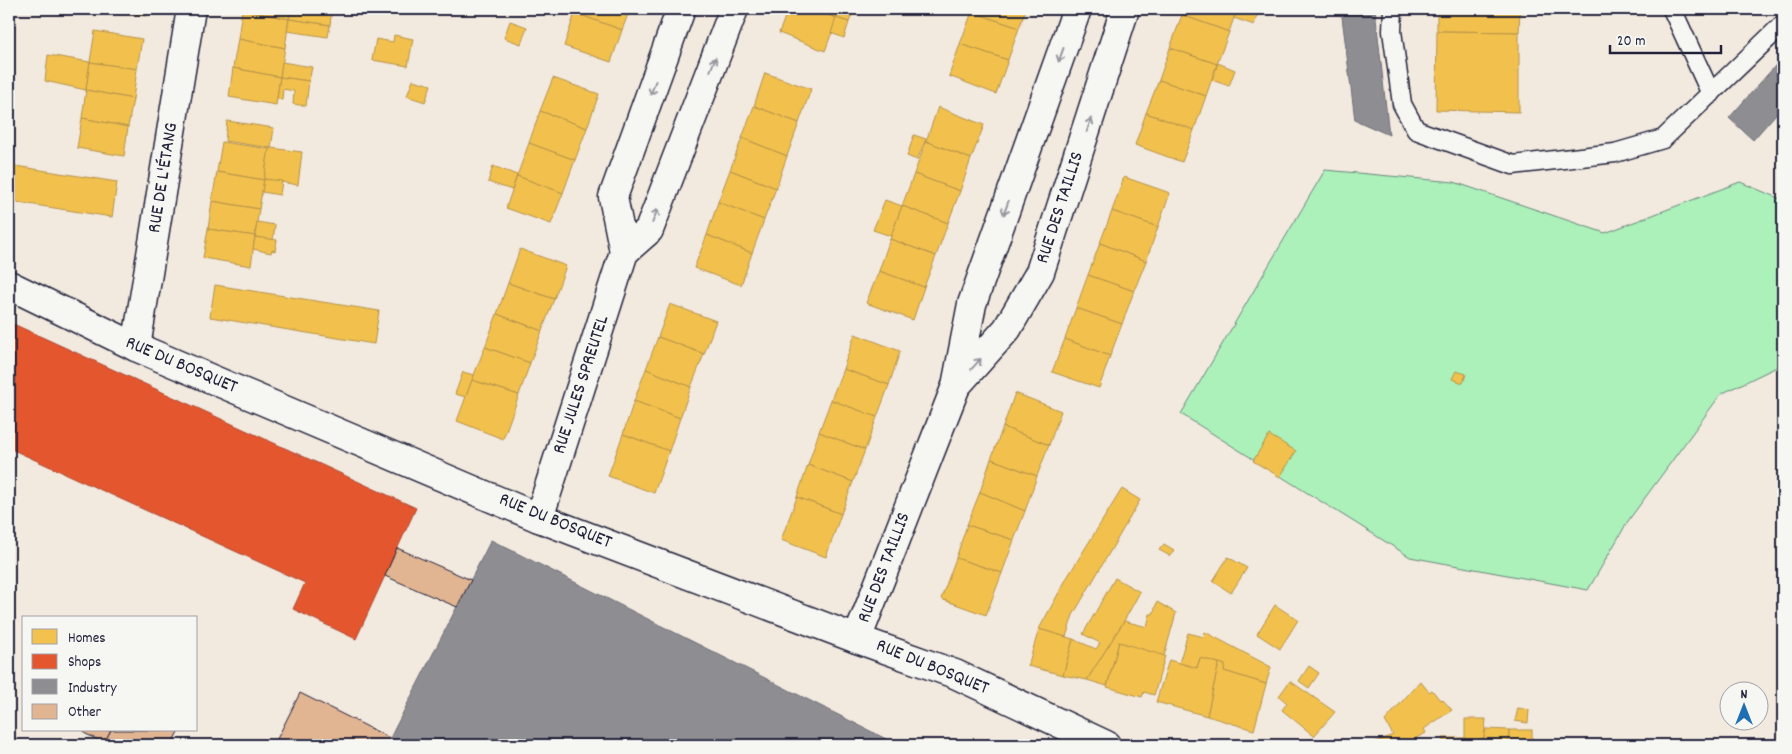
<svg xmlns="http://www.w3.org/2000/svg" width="1792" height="754" font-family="Dekko,sans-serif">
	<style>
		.green { fill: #acf0ba; stroke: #67897a }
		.homes { fill: #f2c14e; stroke: #b49148 }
		.shops { fill: #e4572e; stroke: #aa4732 }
		.industry { fill: #8d8d92; stroke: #6d6d78 }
		.building { fill: #e2b592; stroke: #22223b }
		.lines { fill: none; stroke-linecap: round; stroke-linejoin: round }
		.lane-casing { stroke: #22223b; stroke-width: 21 }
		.street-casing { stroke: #22223b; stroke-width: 31 }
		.lane { stroke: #f6f6f2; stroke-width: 18 }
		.street { stroke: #f6f6f2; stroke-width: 28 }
		.oneway { stroke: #9797a0 }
		.labels { text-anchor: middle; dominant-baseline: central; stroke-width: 5; stroke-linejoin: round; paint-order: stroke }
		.street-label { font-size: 19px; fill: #22223b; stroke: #f6f6f2 }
	</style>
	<rect width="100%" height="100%" fill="#f2e9df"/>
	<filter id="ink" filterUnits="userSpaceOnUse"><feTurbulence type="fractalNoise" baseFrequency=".02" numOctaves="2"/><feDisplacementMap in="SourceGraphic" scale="10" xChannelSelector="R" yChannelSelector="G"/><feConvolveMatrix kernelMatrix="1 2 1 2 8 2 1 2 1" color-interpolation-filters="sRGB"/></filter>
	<g filter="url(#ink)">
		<polygon class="green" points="1325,170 1454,182 1605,233 1740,182 1783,200 1783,364 1721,394 1628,521 1588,590 1410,557 1181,414"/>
		<g class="homes">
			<polygon points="98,9 147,9 146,16"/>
			<polygon points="242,9 291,9 289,19 242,10"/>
			<polygon points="291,9 332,9 330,25 289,19"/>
			<polygon points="577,9 630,9 622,30 575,13"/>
			<polygon points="788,9 811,9 837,18 825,51 779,33"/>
			<polygon points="811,9 840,9 837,18"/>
			<polygon points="840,9 854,9 849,22 836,18"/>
			<polygon points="973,9 1026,9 1019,28 972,12"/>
			<polygon points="1185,9 1237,9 1229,32 1182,15"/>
			<polygon points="1237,9 1259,9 1254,25 1234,18"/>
			<polygon points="1437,9 1520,9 1519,32 1437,31"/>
			<polygon points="242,10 289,19 285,48 238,39"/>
			<polygon points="972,12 1019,28 1008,60 960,44"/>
			<polygon points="575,13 622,30 611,62 564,46"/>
			<polygon points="1182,15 1229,32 1217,64 1170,48"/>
			<polygon points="836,18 849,22 844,38 831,33"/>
			<polygon points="289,19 330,25 328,37 287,31"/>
			<polygon points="510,21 527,27 521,44 504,38"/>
			<polygon points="95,31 142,39 137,69 90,62"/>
			<polygon points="1437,31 1519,32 1519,112 1436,110"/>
			<polygon points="394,35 413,39 408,66 372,60 376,39 393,42"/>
			<polygon points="238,39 285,48 280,77 233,68"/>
			<polygon points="960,44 1008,60 996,94 949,76"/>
			<polygon points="1170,48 1217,64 1206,96 1159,80"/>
			<polygon points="48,55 90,62 86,90 45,81"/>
			<polygon points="90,62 137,69 133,99 86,90"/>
			<polygon points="282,62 312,67 309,81 280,77"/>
			<polygon points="1218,63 1235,70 1229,86 1212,80"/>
			<polygon points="233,68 280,77 276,105 229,97"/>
			<polygon points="765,73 811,89 799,123 754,106"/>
			<polygon points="280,77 309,81 306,106 293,104 294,91 283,89 282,100 277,99"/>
			<polygon points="553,78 599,94 587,128 540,111"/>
			<polygon points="413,80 431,85 425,102 407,96"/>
			<polygon points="1159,80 1206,96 1194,130 1146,113"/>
			<polygon points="86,90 133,99 128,127 82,118"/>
			<polygon points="754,106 799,123 787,156 742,138"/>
			<polygon points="938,107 984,125 971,159 926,141"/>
			<polygon points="540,111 587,128 575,160 529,143"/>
			<polygon points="1146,113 1194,130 1182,162 1135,145"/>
			<polygon points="82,118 128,127 124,156 77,148"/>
			<polygon points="227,121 274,128 271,148 225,141"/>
			<polygon points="914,135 926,139 917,160 907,156"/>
			<polygon points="742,138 787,156 776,188 730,170"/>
			<polygon points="926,141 971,159 960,191 914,174"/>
			<polygon points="222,142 269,149 264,180 217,172"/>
			<polygon points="529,143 575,160 563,193 517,176"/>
			<polygon points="271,148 302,152 298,185 264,179 269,149"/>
			<polygon points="9,165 117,182 112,217 9,201"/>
			<polygon points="493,166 517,175 512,190 488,182"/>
			<polygon points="730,170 776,188 764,220 718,202"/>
			<polygon points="217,172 264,180 259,209 212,201"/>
			<polygon points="914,174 960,191 948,223 902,206"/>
			<polygon points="517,176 563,193 551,224 506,208"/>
			<polygon points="1124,177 1170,193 1158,227 1112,211"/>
			<polygon points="264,179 282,181 280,195 262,192"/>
			<polygon points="885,200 902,206 891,236 873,230"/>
			<polygon points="212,201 259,209 255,236 208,229"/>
			<polygon points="718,202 764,220 752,253 707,235"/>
			<polygon points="902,206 948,223 936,256 890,239"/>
			<polygon points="1112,211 1158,227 1146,261 1100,243"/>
			<polygon points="257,222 275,225 273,240 255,237"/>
			<polygon points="208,229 255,236 251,266 203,258"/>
			<polygon points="707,235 752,253 741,285 694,268"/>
			<polygon points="255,237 277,240 275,251 272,250 271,253 253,249"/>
			<polygon points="890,239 936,256 924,287 879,271"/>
			<polygon points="1100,243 1146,261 1134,291 1088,275"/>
			<polygon points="520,249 566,266 554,299 508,283"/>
			<polygon points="879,271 924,287 913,320 866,303"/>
			<polygon points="1088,275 1134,291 1122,324 1076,308"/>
			<polygon points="508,283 554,299 542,331 497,314"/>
			<polygon points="215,285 379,311 374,344 210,317"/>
			<polygon points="670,304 716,321 704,354 658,337"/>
			<polygon points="1076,308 1122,324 1110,356 1065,339"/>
			<polygon points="497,314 542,331 530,363 485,347"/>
			<polygon points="855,334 900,351 889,385 843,369"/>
			<polygon points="658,337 704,354 691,387 646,369"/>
			<polygon points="1065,339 1110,356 1099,388 1052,372"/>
			<polygon points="485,347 530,363 519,395 472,380"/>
			<polygon points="646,369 691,387 680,418 634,401"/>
			<polygon points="843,369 889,385 877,417 831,400"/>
			<polygon points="1456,371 1466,374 1463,383 1452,379"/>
			<polygon points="463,372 474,375 466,397 455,394"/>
			<polygon points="472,380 519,395 503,439 457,421"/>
			<polygon points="1015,393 1061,411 1049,445 1003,427"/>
			<polygon points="831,400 877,417 865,450 819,432"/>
			<polygon points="634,401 680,418 669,451 623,434"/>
			<polygon points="1003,427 1049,445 1037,476 991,459"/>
			<polygon points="819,432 865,450 853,482 808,465"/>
			<polygon points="623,434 669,451 654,493 608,476"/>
			<polygon points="1269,435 1296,451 1280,477 1253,461"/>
			<polygon points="991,459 1037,476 1025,511 980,492"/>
			<polygon points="808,465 853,482 841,514 797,497"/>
			<polygon points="1122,489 1140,500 1073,615 1066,637 1039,629 1068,576"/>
			<polygon points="980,492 1025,511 1014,540 967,525"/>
			<polygon points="797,497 841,514 826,557 781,540"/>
			<polygon points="967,525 1014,540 1002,573 956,558"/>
			<polygon points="1164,544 1174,550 1170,556 1159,550"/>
			<polygon points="1228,557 1247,568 1231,593 1213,581"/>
			<polygon points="956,558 1002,573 986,615 941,599"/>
			<polygon points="1115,578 1140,592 1124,621 1087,680 1063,675 1073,639 1096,649 1100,643 1083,634"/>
			<polygon points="1157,602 1176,613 1164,656 1119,642 1107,686 1087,680 1124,621 1147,627 1150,614 1153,614"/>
			<polygon points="1275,605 1298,620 1280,649 1257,634"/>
			<polygon points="1039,629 1073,639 1063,675 1028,666"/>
			<polygon points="1205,632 1271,667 1266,684 1224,671 1225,665 1200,658 1197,668 1179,663 1188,633 1204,637"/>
			<polygon points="1119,642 1165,656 1154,695 1144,692 1142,697 1107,687"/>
			<polygon points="1200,658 1219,663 1207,716 1156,702 1169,660 1197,668"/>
			<polygon points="1219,663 1225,665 1224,671 1266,684 1254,730 1207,716"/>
			<polygon points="1309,666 1319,673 1309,688 1299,681"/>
			<polygon points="1290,681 1335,712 1314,736 1282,710 1287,703 1279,696"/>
			<polygon points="1420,681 1429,692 1432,690 1440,700 1442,699 1452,710 1424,729 1426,733 1416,738 1419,745 1405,745 1404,744 1401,745 1371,745 1370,744 1393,735 1385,721"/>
			<polygon points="1518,708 1529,710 1528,723 1515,721"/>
			<polygon points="1465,719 1486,719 1484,738 1480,739 1480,745 1443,745 1443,738 1465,738"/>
			<polygon points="1486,729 1509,730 1509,745 1480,745 1480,739 1484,738"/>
			<rect x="1509" y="730" width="23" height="15"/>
		</g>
		<polygon class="shops" points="9,322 416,508 356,639 293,609 305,583 9,448"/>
		<g class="industry">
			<polygon points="1341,9 1375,9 1389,135 1355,120"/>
			<polygon points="1783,57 1783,106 1753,140 1729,118"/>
			<polygon points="491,540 898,745 391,745 393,741 390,738"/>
		</g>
		<g class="building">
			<polygon points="397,548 471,580 457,607 385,576"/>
			<polygon points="300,693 390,738 393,741 391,745 274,745"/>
			<polygon points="86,730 111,730 104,743 84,733"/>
			<polygon points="111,730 179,730 171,745 103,745"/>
		</g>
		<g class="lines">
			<g class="lane-casing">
				<g id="lane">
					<polyline points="1393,9 1392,31 1402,104 1416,130 1513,165 1615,153 1663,139 1783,24"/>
					<polyline points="1672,9 1711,94"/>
				</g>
			</g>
			<g class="street-casing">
				<g id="street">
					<polyline points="1077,9 972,304 956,386 1007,329 1040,272 1125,9"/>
					<polyline points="624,252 649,230 734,9"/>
					<polyline points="9,285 136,347 539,518 857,639 955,674 1106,745"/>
					<polyline points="136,347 191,9"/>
					<polyline points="539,518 624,252 613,197 681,9"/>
					<polyline points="857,639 956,386"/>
				</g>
			</g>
			<use href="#lane" class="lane"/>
			<use href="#street" class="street"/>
		</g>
		<defs><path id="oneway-shaft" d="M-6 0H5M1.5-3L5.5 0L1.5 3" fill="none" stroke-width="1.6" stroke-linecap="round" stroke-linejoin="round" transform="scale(1.25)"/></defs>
		<g class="oneway">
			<use href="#oneway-shaft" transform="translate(1061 55) rotate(110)"/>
			<use href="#oneway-shaft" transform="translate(713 64) rotate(-69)"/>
			<use href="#oneway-shaft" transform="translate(653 88) rotate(110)"/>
			<use href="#oneway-shaft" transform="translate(1089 125) rotate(-72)"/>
			<use href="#oneway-shaft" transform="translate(1006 208) rotate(110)"/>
			<use href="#oneway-shaft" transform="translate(655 216) rotate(-69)"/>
			<use href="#oneway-shaft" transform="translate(976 364) rotate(-48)"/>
		</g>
	</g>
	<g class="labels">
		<g class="street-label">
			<text transform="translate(164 178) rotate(-81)">RUE DE L'ÉTANG</text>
			<text transform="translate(1061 208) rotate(-72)">RUE DES TAILLIS</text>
			<text transform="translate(181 366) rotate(23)">RUE DU BOSQUET</text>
			<text transform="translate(582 385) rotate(-72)">RUE JULES SPREUTEL</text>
			<text transform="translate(555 522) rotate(22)">RUE DU BOSQUET</text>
			<text transform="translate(885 568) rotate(-69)">RUE DES TAILLIS</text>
			<text transform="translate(932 668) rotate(22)">RUE DU BOSQUET</text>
		</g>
	</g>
	<rect width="1792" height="754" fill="none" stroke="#f6f6f2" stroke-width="30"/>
	<rect x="15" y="15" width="1762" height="724" fill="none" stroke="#22223b" stroke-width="2" filter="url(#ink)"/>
	<rect x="22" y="616" width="175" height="115" fill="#f6f6f2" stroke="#a1a1a9"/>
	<rect x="32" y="629" width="25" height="15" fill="#f2c14e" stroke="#a1a1a9"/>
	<text x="68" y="642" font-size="15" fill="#22223b">Homes</text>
	<rect x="32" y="654" width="25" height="15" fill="#e4572e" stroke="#a1a1a9"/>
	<text x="68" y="666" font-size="15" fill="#22223b">Shops</text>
	<rect x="32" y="679" width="25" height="15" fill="#8d8d92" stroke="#a1a1a9"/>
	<text x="68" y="692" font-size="15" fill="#22223b">Industry</text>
	<rect x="32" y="704" width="25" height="15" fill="#e2b592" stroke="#a1a1a9"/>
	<text x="68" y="716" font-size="15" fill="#22223b">Other</text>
	<g transform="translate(1744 706)"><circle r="24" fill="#f6f6f2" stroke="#a1a1a9"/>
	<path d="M0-4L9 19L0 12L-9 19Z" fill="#1f6fb2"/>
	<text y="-8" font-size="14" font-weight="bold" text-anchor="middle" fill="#22223b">N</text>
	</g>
	<path d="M1610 45v8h111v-8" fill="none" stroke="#22223b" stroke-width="2.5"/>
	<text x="1617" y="45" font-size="15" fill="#22223b" stroke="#f6f6f2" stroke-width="4" paint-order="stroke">20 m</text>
</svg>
